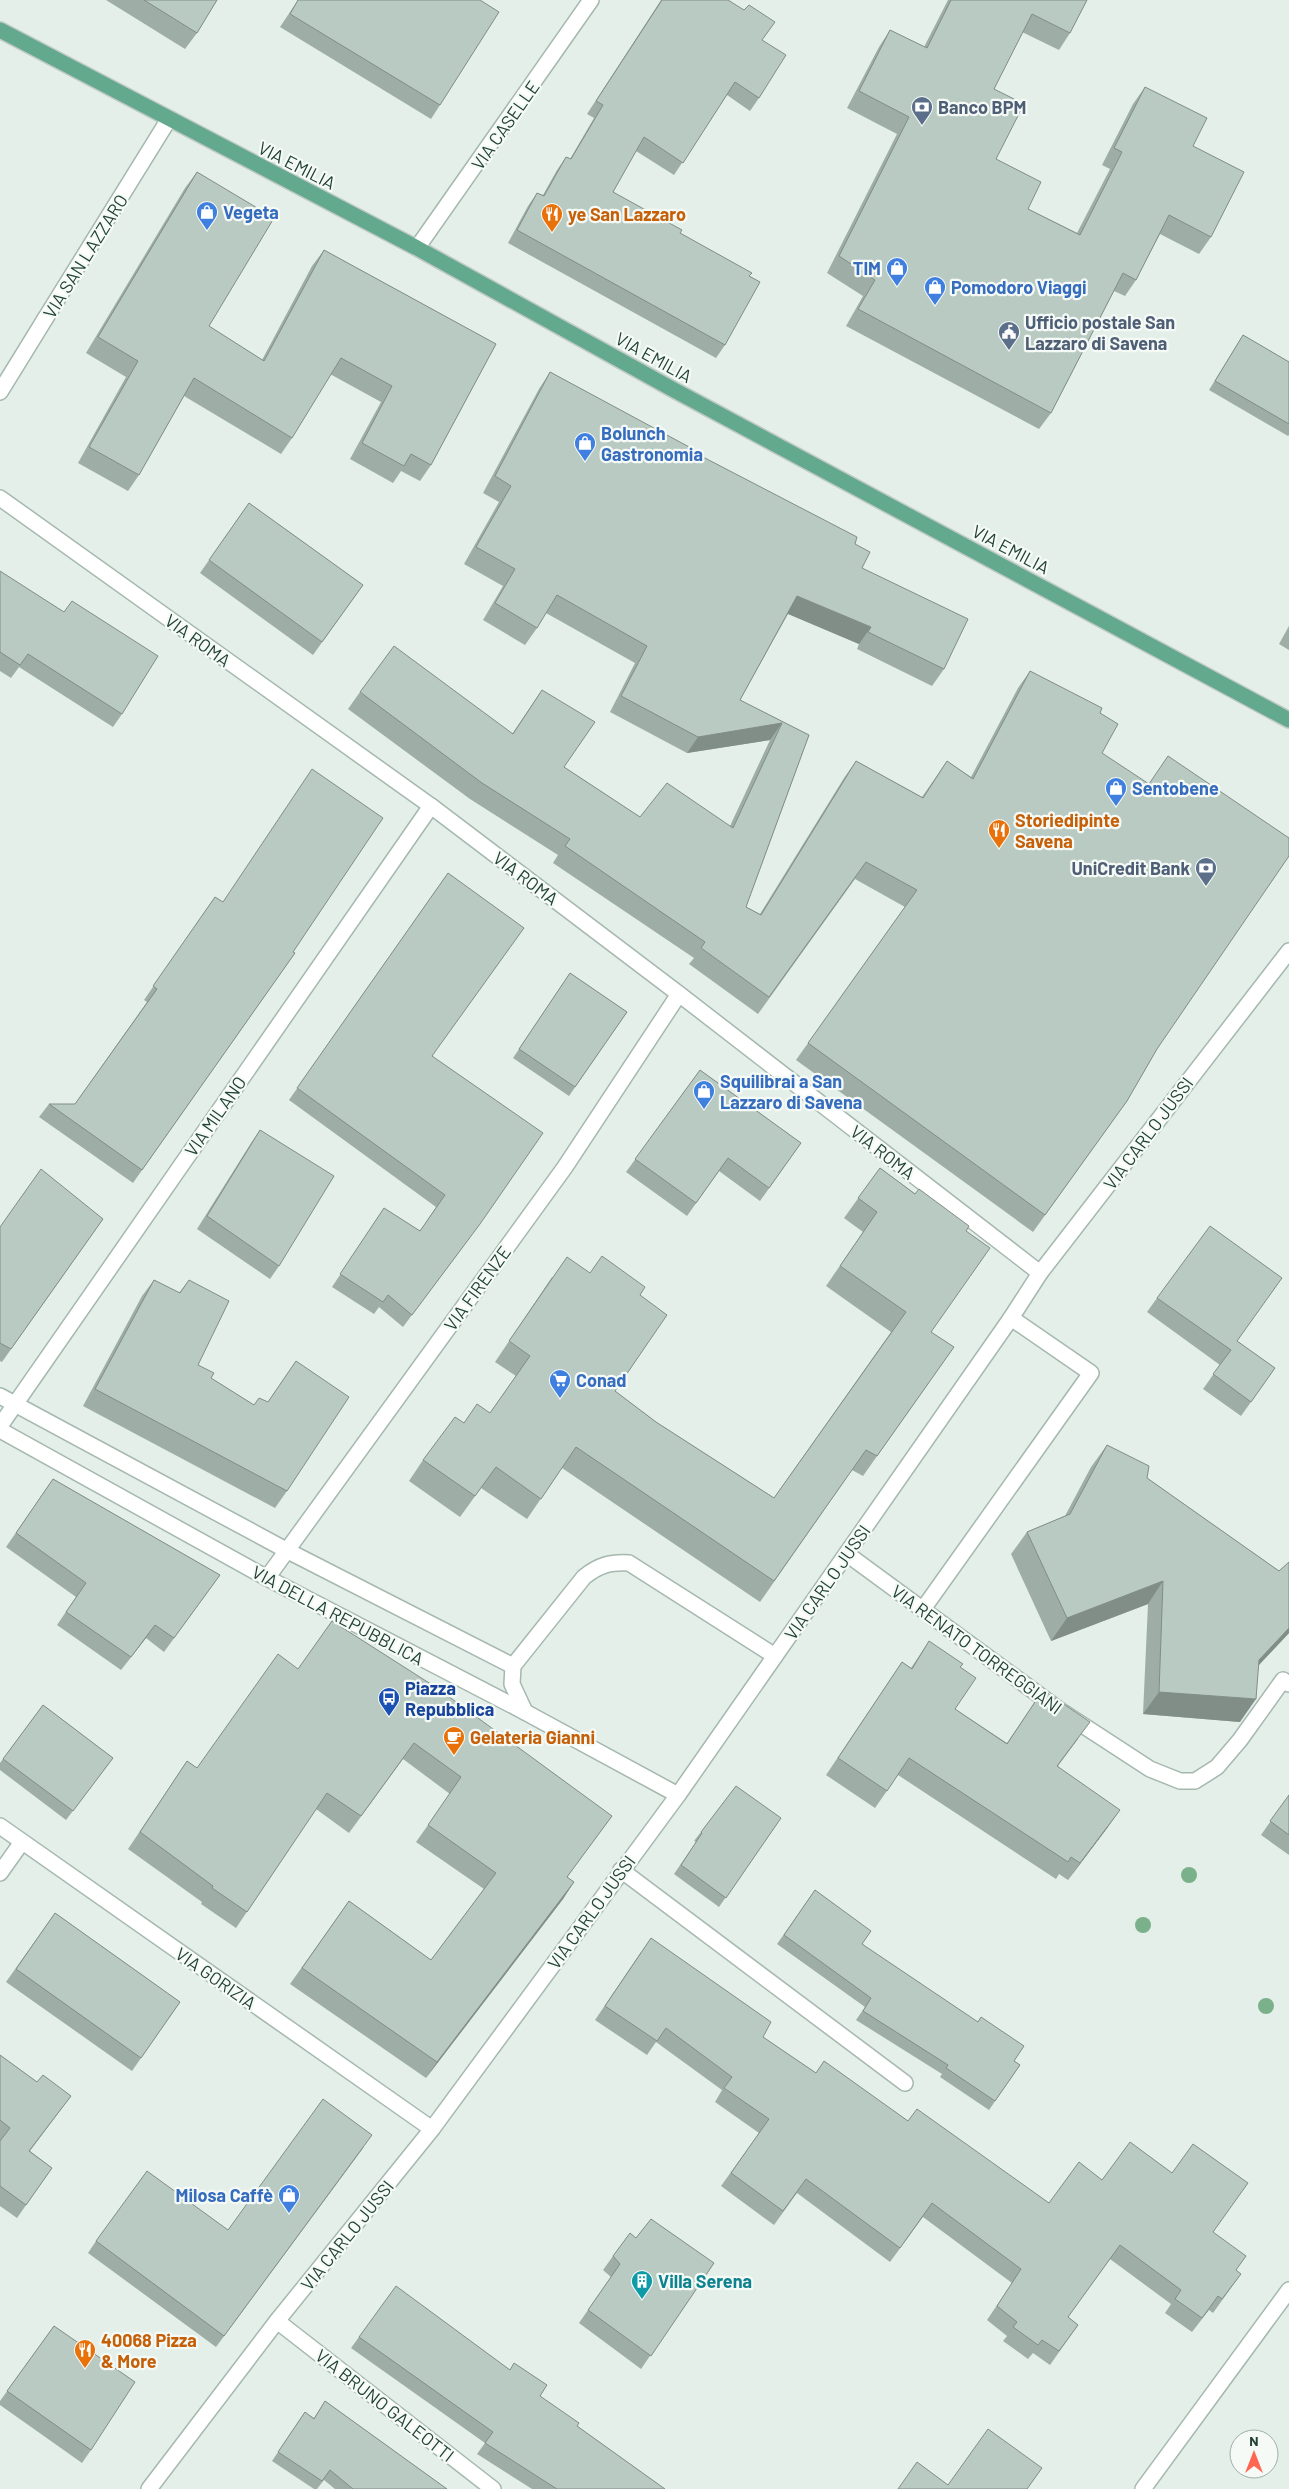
<svg xmlns="http://www.w3.org/2000/svg" width="1289" height="2489" font-family="Barlow,sans-serif">
	<style>
		.lines { fill: none; stroke-linecap: round; stroke-linejoin: round }
		.service-casing { stroke: #a5b8af; stroke-width: 18 }
		.pedestrian-casing { stroke: #a5b8af; stroke-width: 18 }
		.minor-casing { stroke: #a5b8af; stroke-width: 18 }
		.tertiary-casing { stroke: #a5b8af; stroke-width: 18 }
		.primary-casing { stroke: #c1cac6; stroke-width: 18 }
		.service { stroke: #fff; stroke-width: 15 }
		.pedestrian { stroke: #fff; stroke-width: 15 }
		.minor { stroke: #fff; stroke-width: 15 }
		.tertiary { stroke: #fff; stroke-width: 15 }
		.primary { stroke: #63a98e; stroke-width: 15 }
		.tree { fill: #7bb18a }
		.wall { fill: #9eaea6 }
		.shaded-wall { fill: #818d87 }
		.building { fill: #b8cac1; stroke: #818d87 }
		.labels { text-anchor: middle; dominant-baseline: central; stroke-width: 4.5; stroke-linejoin: round; paint-order: stroke }
		.service-label { font-size: 18px; font-weight: bold; fill: #4e5e75; stroke: #f5faf7; text-anchor: start }
		.street-label { font-size: 18px; fill: #214235; stroke: #f5faf7 }
		.shop-label { font-size: 18px; font-weight: bold; fill: #366cbe; stroke: #f5faf7; text-anchor: start }
		.food-label { font-size: 18px; font-weight: bold; fill: #c56008; stroke: #f5faf7; text-anchor: start }
		.transit-label { font-size: 18px; font-weight: bold; fill: #164399; stroke: #f5faf7; text-anchor: start }
		.culture-label { font-size: 18px; font-weight: bold; fill: #0d838f; stroke: #f5faf7; text-anchor: start }
	</style>
	<rect width="100%" height="100%" fill="#e3efe8"/>
	<g class="lines">
		<g class="service-casing">
			<polyline id="service" points="621,1870 905,2083"/>
		</g>
		<g class="pedestrian-casing">
			<polyline id="pedestrian" points="45,319 169,119"/>
		</g>
		<g class="minor-casing">
			<g id="minor">
				<polyline points="0,392 45,319"/>
				<polyline points="0,498 431,806 679,994 1040,1273"/>
				<polyline points="0,1396 286,1550 513,1666"/>
				<polyline points="0,1426 431,806"/>
				<polyline points="0,1430 267,1578 525,1712 678,1795"/>
				<polyline points="847,1554 1061,1711 1150,1769 1180,1781 1195,1781 1217,1767 1240,1740 1283,1680 1289,1684"/>
				<polyline points="267,1578 565,1167 679,994"/>
				<polyline points="923,1609 1091,1373 1011,1318"/>
				<path d="M525 1712 512 1684 513 1666 584 1577C599 1565 610 1562 629 1563L775 1656"/>
				<polyline points="0,1826 432,2129"/>
				<polyline points="0,1873 22,1842"/>
				<polyline points="277,2321 493,2489"/>
				<polyline points="149,2489 277,2321 432,2129 678,1795 1011,1318 1040,1273 1289,951"/>
				<polyline points="1143,2489 1289,2290"/>
			</g>
		</g>
		<g class="tertiary-casing">
			<polyline id="tertiary" points="417,248 591,0"/>
		</g>
		<g class="primary-casing">
			<polyline id="primary" points="0,30 417,248 674,390 1289,720"/>
		</g>
		<use href="#service" class="service"/>
		<use href="#pedestrian" class="pedestrian"/>
		<use href="#minor" class="minor"/>
		<use href="#tertiary" class="tertiary"/>
		<use href="#primary" class="primary"/>
	</g>
	<g class="tree">
		<circle cx="1189" cy="1875" r="8"/>
		<circle cx="1143" cy="1925" r="8"/>
		<circle cx="1266" cy="2006" r="8"/>
	</g>
	<g class="wall">
		<polygon points="106,0 217,0 197,33 185,49"/>
		<polygon points="298,0 480,0 440,105 431,119 280,27"/>
		<polygon points="661,0 728,0 762,40 759,98 750,111 727,95 674,175 636,151 613,192 749,276 725,345 716,358 508,243 528,206 537,193 543,195 557,170 566,157 570,159 594,118 587,114"/>
		<polygon points="948,0 1087,0 1070,33 1059,50 1022,32 994,89 996,159 1028,209 1077,233 1110,169 1102,165 1133,104 1145,87 1193,146 1211,237 1199,254 1160,234 1136,280 1125,296 1114,291 1051,413 1039,429 846,326 863,296 827,273 897,134 847,108 879,47 890,30 924,47"/>
		<polygon points="197,172 209,326 262,360 312,266 324,250 496,344 431,465 420,481 401,471 393,483 350,459 381,402 330,374 292,438 281,454 184,396 139,475 128,491 78,463 126,377 86,353 185,188"/>
		<polygon points="1243,335 1289,362 1289,435 1288,436 1209,390"/>
		<polygon points="550,372 703,457 855,544 862,568 944,669 932,686 857,649 859,644 788,614 740,700 809,735 746,907 760,914 844,778 856,761 922,797 947,761 971,777 1018,688 1030,671 1100,713 1102,753 1157,1049 1127,1101 1033,1232 796,1060 905,907 855,879 758,1014 689,964 694,958 553,863 558,855 470,799 348,709 360,692 512,734 542,690 564,767 640,817 730,826 770,740 687,753 610,712 635,663 546,613 537,628 525,645 483,620 503,586 464,564 499,502 483,493 539,389"/>
		<polygon points="249,503 363,585 313,655 200,573"/>
		<polygon points="0,571 122,714 113,727 19,667 11,678 0,671"/>
		<polygon points="1289,626 1289,650 1279,644"/>
		<polygon points="448,873 433,1056 471,1236 403,1327 379,1307 374,1314 332,1287 384,1208 420,1231 436,1207 289,1100"/>
		<polygon points="215,897 295,953 133,1183 39,1117 49,1104 75,1104 147,1002 144,1000"/>
		<polygon points="570,973 627,1012 569,1096 513,1058"/>
		<polygon points="700,1070 801,1143 760,1201 719,1171 687,1216 626,1172"/>
		<polygon points="260,1130 279,1266 270,1279 197,1229 251,1143"/>
		<polygon points="880,1168 966,1231 931,1332 954,1347 863,1476 852,1470 760,1602 562,1468 527,1519 481,1488 460,1517 409,1481 423,1460 463,1423 490,1413 516,1376 495,1362 552,1277 590,1273 640,1295 615,1391 656,1422 774,1498 891,1332 826,1286 863,1232 844,1218"/>
		<polygon points="103,1219 2,1362 0,1361 0,1227"/>
		<polygon points="154,1280 179,1293 189,1280 198,1365 211,1378 254,1405 268,1402 296,1361 287,1491 275,1508 83,1406 142,1296"/>
		<polygon points="1157,1298 1237,1341 1275,1368 1241,1416 1203,1389 1220,1365 1147,1312"/>
		<polygon points="1107,1445 1147,1478 1279,1571 1289,1563 1289,1633 1258,1666 1240,1722 1143,1714 1148,1604 1051,1641 1011,1554 1027,1532 1065,1516 1091,1467"/>
		<polygon points="53,1479 220,1575 164,1652 146,1638 121,1670 57,1625 76,1597 6,1547"/>
		<polygon points="929,1641 960,1667 955,1709 1007,1743 1043,1690 1078,1739 1058,1766 1108,1827 1068,1880 1059,1874 1056,1879 898,1775 875,1808 826,1775 902,1662 911,1668"/>
		<polygon points="298,1669 612,1816 567,1877 574,1882 563,1899 426,2078 290,1984 349,1901 431,1960 484,1889 416,1842 450,1794 403,1759 349,1833 316,1809 236,1928 201,1904 202,1902 128,1849 187,1761 197,1768"/>
		<polygon points="43,1705 113,1758 66,1820 0,1770 0,1763"/>
		<polygon points="1289,1795 1289,1855 1261,1835"/>
		<polygon points="781,1818 719,1907 674,1874 696,1842 694,1841 701,1832"/>
		<polygon points="815,1890 862,1944 1020,2065 989,2110 940,2077 942,2074 856,2020 865,2007 777,1944"/>
		<polygon points="55,1913 180,2002 132,2071 6,1982"/>
		<polygon points="641,1952 763,2037 816,2073 908,2121 1049,2203 1102,2180 1213,2232 1236,2271 1241,2274 1213,2313 1209,2310 1192,2332 1165,2313 1171,2304 1110,2259 1068,2317 1078,2325 1050,2365 1033,2353 1028,2359 1003,2341 1007,2336 987,2320 1012,2283 923,2217 890,2262 797,2193 774,2225 721,2186 759,2133 715,2102 722,2090 656,2042 647,2055 595,2020"/>
		<polygon points="0,2055 37,2082 71,2096 30,2151 52,2168 17,2218 0,2206"/>
		<polygon points="364,2147 216,2347 88,2253 96,2241 228,2230"/>
		<polygon points="613,2256 714,2263 641,2369 579,2323 611,2277 603,2270"/>
		<polygon points="54,2326 91,2450 82,2463 0,2405 0,2401"/>
		<polygon points="359,2337 540,2396 577,2426 665,2489 532,2489 477,2454 485,2443 351,2348"/>
		<polygon points="325,2401 447,2489 335,2489 324,2480 317,2489 314,2489 272,2461 305,2412 314,2418"/>
	</g>
	<g class="shaded-wall">
		<polygon points="797,596 871,627 859,644 786,613"/>
		<polygon points="782,723 770,740 687,753 698,737"/>
		<polygon points="1163,1581 1148,1604 1051,1641 1067,1618"/>
		<polygon points="155,1625 146,1638 121,1670 131,1657"/>
		<polygon points="1289,1628 1289,1633 1243,1682 1259,1660"/>
		<polygon points="1159,1692 1256,1699 1240,1722 1143,1714"/>
		<polygon points="1120,1810 1108,1827 1068,1880 1080,1863"/>
		<polygon points="574,1882 563,1899 426,2078 437,2062"/>
	</g>
	<g class="building">
		<polygon points="144,0 217,0 197,33"/>
		<polygon points="298,0 480,0 499,12 440,105 290,14"/>
		<polygon points="662,0 728,0 744,10 749,5 775,22 762,40 786,55 759,98 735,82 683,163 644,137 613,192 682,230 680,233 752,273 749,276 760,282 725,345 517,230 537,193 544,196 566,157 571,159 603,105 596,101"/>
		<polygon points="951,0 1087,0 1070,33 1032,14 994,89 1024,104 996,159 1041,182 1028,209 1080,235 1122,152 1114,148 1145,87 1207,118 1193,146 1244,172 1211,237 1169,215 1136,280 1123,273 1051,413 858,309 875,280 839,256 909,117 859,91 890,30 927,48"/>
		<polygon points="197,172 274,218 209,326 264,361 324,250 496,344 431,465 411,454 404,466 362,443 392,386 341,358 292,438 194,378 139,475 89,447 138,361 98,337"/>
		<polygon points="1243,335 1289,362 1289,424 1215,381"/>
		<polygon points="550,372 704,455 703,457 857,537 855,544 870,552 862,568 968,619 944,669 868,632 871,627 797,596 740,700 809,735 746,907 761,915 856,761 923,798 947,761 973,779 1030,671 1102,708 1100,713 1118,724 1102,753 1149,784 1168,756 1289,838 1289,856 1157,1049 1127,1101 1045,1215 808,1043 917,890 866,862 769,997 701,948 705,942 565,846 570,839 482,783 360,692 394,646 513,734 542,690 595,722 564,767 640,817 667,783 733,828 782,723 698,737 621,696 647,646 557,595 537,628 495,603 515,569 476,547 511,486 495,476"/>
		<polygon points="249,503 363,585 322,642 209,560"/>
		<polygon points="0,571 64,612 72,601 158,656 122,714 28,654 20,665 0,652"/>
		<polygon points="312,769 383,818 293,952 295,953 142,1170 49,1104 75,1104 157,989 153,986 215,897 223,902"/>
		<polygon points="448,873 524,928 432,1056 543,1133 480,1224 412,1315 388,1295 383,1302 340,1274 384,1208 420,1231 445,1195 297,1088"/>
		<polygon points="570,973 627,1012 575,1087 519,1049"/>
		<polygon points="700,1070 801,1143 769,1188 728,1158 696,1203 635,1159"/>
		<polygon points="260,1130 334,1176 279,1266 207,1216"/>
		<polygon points="880,1168 915,1194 919,1189 969,1226 966,1231 990,1248 931,1332 954,1347 877,1456 866,1450 774,1581 576,1447 541,1499 496,1467 475,1496 423,1460 455,1417 464,1423 477,1404 490,1413 530,1356 509,1341 567,1257 590,1273 602,1256 645,1287 640,1295 667,1315 615,1391 656,1422 774,1498 906,1312 840,1266 877,1212 858,1198"/>
		<polygon points="41,1169 103,1219 11,1349 0,1343 0,1227"/>
		<polygon points="1210,1226 1282,1278 1237,1341 1275,1368 1251,1402 1213,1374 1231,1350 1157,1298"/>
		<polygon points="154,1280 180,1293 189,1280 229,1301 198,1365 214,1373 211,1378 254,1405 259,1398 268,1402 296,1361 349,1397 287,1491 95,1389"/>
		<polygon points="1107,1445 1149,1466 1147,1478 1279,1571 1289,1562 1289,1628 1259,1660 1256,1699 1159,1692 1163,1581 1067,1618 1027,1532 1070,1514"/>
		<polygon points="53,1479 220,1575 174,1638 155,1625 131,1657 66,1612 86,1583 16,1533"/>
		<polygon points="332,1621 437,1688 612,1816 567,1877 574,1882 437,2062 302,1968 349,1901 431,1960 496,1873 428,1825 461,1777 414,1743 361,1816 327,1793 247,1912 212,1888 213,1886 140,1832 187,1761 197,1768 278,1654 298,1669"/>
		<polygon points="929,1641 963,1664 960,1667 976,1678 955,1709 1007,1744 1043,1690 1090,1722 1057,1766 1120,1810 1080,1863 1071,1857 1068,1862 909,1758 887,1791 838,1758 902,1662 912,1669"/>
		<polygon points="43,1705 113,1758 73,1811 3,1759"/>
		<polygon points="736,1786 781,1818 726,1898 681,1865 702,1833 701,1832"/>
		<polygon points="1289,1795 1289,1835 1270,1821"/>
		<polygon points="815,1890 871,1931 862,1944 978,2022 981,2017 1024,2046 1014,2061 1020,2065 995,2101 946,2068 948,2065 863,2011 871,1998 784,1935"/>
		<polygon points="55,1913 180,2002 141,2058 16,1969"/>
		<polygon points="651,1938 771,2022 763,2037 816,2073 824,2061 908,2121 917,2109 1049,2203 1079,2162 1102,2180 1130,2142 1172,2173 1193,2144 1248,2183 1213,2232 1246,2256 1236,2270 1241,2274 1222,2299 1218,2296 1202,2318 1175,2299 1181,2290 1120,2245 1068,2317 1078,2325 1059,2351 1042,2340 1038,2345 1013,2327 1017,2322 997,2306 1021,2269 932,2203 900,2248 806,2179 783,2211 731,2173 769,2119 724,2088 732,2077 666,2028 657,2041 605,2006"/>
		<polygon points="0,2055 37,2082 43,2075 71,2096 29,2151 52,2168 26,2205 0,2186 0,2141 10,2128 0,2120"/>
		<polygon points="323,2099 372,2135 224,2336 96,2241 147,2171 228,2230"/>
		<polygon points="651,2219 714,2263 651,2356 588,2310 620,2264 613,2256 630,2233 636,2238"/>
		<polygon points="396,2286 510,2370 514,2363 547,2385 540,2396 579,2423 577,2426 665,2489 557,2489 485,2443 493,2432 359,2337"/>
		<polygon points="54,2326 135,2382 91,2450 7,2391"/>
		<polygon points="325,2401 447,2489 353,2489 330,2470 322,2481 278,2452 305,2412 314,2419"/>
		<polygon points="988,2429 1042,2468 1027,2489 898,2489 917,2462 948,2485"/>
	</g>
	<defs>
		<g id="bank-pin" transform="scale(1.125)"><path d="M0 17L-7.5 6A9.5 9.5 0 1 1 7.5 6Z" fill="#5c6f8a" stroke="#f5faf7"/><path d="M-6-4H6V4H-6ZM0-2.3a2.3 2.3 0 1 0 0 4.6a2.3 2.3 0 1 0 0-4.6Z" fill="#fff"/></g>
		<g id="shop-pin" transform="scale(1.125)"><path d="M0 17L-7.5 6A9.5 9.5 0 1 1 7.5 6Z" fill="#3f7fe0" stroke="#f5faf7"/><path d="M-5-2.5h2.3a2.7 3.5 0 0 1 5.4 0H5L5.5 6h-11ZM-1.5-2.5h3a1.5 2.3 0 0 0-3 0Z" fill="#fff"/></g>
		<g id="restaurant-pin" transform="scale(1.125)"><path d="M0 17L-7.5 6A9.5 9.5 0 1 1 7.5 6Z" fill="#e8710a" stroke="#f5faf7"/><path d="M-5-6h1v4h1v-4h1v4h1v-4h1v5L-1.5 .5V6h-2V.5L-5-1ZM5-6V6H3V1.5H1.5Q1.5-4 5-6Z" fill="#fff"/></g>
		<g id="civic-pin" transform="scale(1.125)"><path d="M0 17L-7.5 6A9.5 9.5 0 1 1 7.5 6Z" fill="#5c6f8a" stroke="#f5faf7"/><path d="M-.6-6.5H3V-4.5H.6V-3L4-1V1h2V6H-6V1h2V-1L-.6-3ZM-1.2 2.5V6h2.4V2.5Z" fill="#fff"/></g>
		<g id="supermarket-pin" transform="scale(1.125)"><path d="M0 17L-7.5 6A9.5 9.5 0 1 1 7.5 6Z" fill="#3f7fe0" stroke="#f5faf7"/><path d="M-6-5.5h2.5l.6 2H6L4.5 2H-2.5L-4.4-4H-6ZM-1.5 3.2a1.3 1.3 0 1 0 .1 0ZM3 3.2a1.3 1.3 0 1 0 .1 0Z" fill="#fff"/></g>
		<g id="bus-pin" transform="scale(1.125)"><path d="M0 17L-7.5 6A9.5 9.5 0 1 1 7.5 6Z" fill="#1a4fb4" stroke="#f5faf7"/><path d="M-5-6H5V4H4V6H2V4H-2V6H-4V4H-5ZM-3.5-4V0h7V-4ZM-3.5 1.2v1.5H-2V1.2ZM2 1.2v1.5H3.5V1.2Z" fill="#fff"/></g>
		<g id="cafe-pin" transform="scale(1.125)"><path d="M0 17L-7.5 6A9.5 9.5 0 1 1 7.5 6Z" fill="#e8710a" stroke="#f5faf7"/><path d="M-5.5-4.5H6V0H3Q3 3.5 0 3.5H-2.5Q-5.5 3.5-5.5 0ZM3-3.2v2h1.7v-2ZM-6 4.5H4V6H-6Z" fill="#fff"/></g>
		<g id="building-pin" transform="scale(1.125)"><path d="M0 17L-7.5 6A9.5 9.5 0 1 1 7.5 6Z" fill="#0f9aa8" stroke="#f5faf7"/><path d="M-4-6H4V6H1V3H-1V6H-4ZM-2.5-4.3h1.7v1.8h-1.7ZM.8-4.3h1.7v1.8H.8ZM-2.5-1h1.7V.8h-1.7ZM.8-1h1.7V.8H.8Z" fill="#fff"/></g>
	</defs>
	<g fill-rule="evenodd">
		<use href="#bank-pin" x="922" y="107"/>
		<use href="#shop-pin" x="207" y="212"/>
		<use href="#restaurant-pin" x="552" y="214"/>
		<use href="#shop-pin" x="897" y="268"/>
		<use href="#shop-pin" x="935" y="287"/>
		<use href="#civic-pin" x="1009" y="332"/>
		<use href="#shop-pin" x="585" y="443"/>
		<use href="#shop-pin" x="1116" y="788"/>
		<use href="#restaurant-pin" x="999" y="830"/>
		<use href="#bank-pin" x="1206" y="868"/>
		<use href="#shop-pin" x="704" y="1091"/>
		<use href="#supermarket-pin" x="560" y="1380"/>
		<use href="#bus-pin" x="389" y="1698"/>
		<use href="#cafe-pin" x="454" y="1737"/>
		<use href="#shop-pin" x="289" y="2195"/>
		<use href="#building-pin" x="642" y="2281"/>
		<use href="#restaurant-pin" x="85" y="2350"/>
	</g>
	<g class="labels">
		<g class="service-label">
			<text x="938" y="107">Banco BPM</text>
			<text x="1025" y="322">Ufficio postale San<tspan x="1025" dy="21">Lazzaro di Savena</tspan></text>
			<text x="1190" y="868" text-anchor="end">UniCredit Bank</text>
		</g>
		<g class="street-label">
			<text transform="translate(505 125) rotate(-55)">VIA CASELLE</text>
			<text transform="translate(297 165) rotate(27)">VIA EMILIA</text>
			<text transform="translate(85 256) rotate(-58)">VIA SAN LAZZARO</text>
			<text transform="translate(654 357) rotate(29)">VIA EMILIA</text>
			<text transform="translate(1011 549) rotate(28)">VIA EMILIA</text>
			<text transform="translate(198 640) rotate(36)">VIA ROMA</text>
			<text transform="translate(526 878) rotate(37)">VIA ROMA</text>
			<text transform="translate(215 1116) rotate(-55)">VIA MILANO</text>
			<text transform="translate(1148 1133) rotate(-53)">VIA CARLO JUSSI</text>
			<text transform="translate(883 1152) rotate(38)">VIA ROMA</text>
			<text transform="translate(477 1288) rotate(-54)">VIA FIRENZE</text>
			<text transform="translate(827 1582) rotate(-55)">VIA CARLO JUSSI</text>
			<text transform="translate(338 1615) rotate(28)">VIA DELLA REPUBBLICA</text>
			<text transform="translate(977 1649) rotate(36)">VIA RENATO TORREGGIANI</text>
			<text transform="translate(591 1912) rotate(-54)">VIA CARLO JUSSI</text>
			<text transform="translate(216 1978) rotate(35)">VIA GORIZIA</text>
			<text transform="translate(347 2235) rotate(-51)">VIA CARLO JUSSI</text>
			<text transform="translate(385 2405) rotate(38)">VIA BRUNO GALEOTTI</text>
		</g>
		<g class="shop-label">
			<text x="223" y="212">Vegeta</text>
			<text x="881" y="268" text-anchor="end">TIM</text>
			<text x="951" y="287">Pomodoro Viaggi</text>
			<text x="601" y="433">Bolunch<tspan x="601" dy="21">Gastronomia</tspan></text>
			<text x="1132" y="788">Sentobene</text>
			<text x="720" y="1081">Squilibrai a San<tspan x="720" dy="21">Lazzaro di Savena</tspan></text>
			<text x="576" y="1380">Conad</text>
			<text x="273" y="2195" text-anchor="end">Milosa Caffè</text>
		</g>
		<g class="food-label">
			<text x="568" y="214">ye San Lazzaro</text>
			<text x="1015" y="820">Storiedipinte<tspan x="1015" dy="21">Savena</tspan></text>
			<text x="470" y="1737">Gelateria Gianni</text>
			<text x="101" y="2340">40068 Pizza<tspan x="101" dy="21">&amp; More</tspan></text>
		</g>
		<g class="transit-label">
			<text x="405" y="1688">Piazza<tspan x="405" dy="21">Repubblica</tspan></text>
		</g>
		<g class="culture-label">
			<text x="658" y="2281">Villa Serena</text>
		</g>
	</g>
	<g transform="translate(1254 2454)"><circle r="24" fill="#f5faf7" stroke="#a0b0a9"/>
	<path d="M0-4L9 19L0 12L-9 19Z" fill="#ff6651"/>
	<text y="-8" font-size="14" font-weight="bold" text-anchor="middle" fill="#214235">N</text>
	</g>
</svg>
